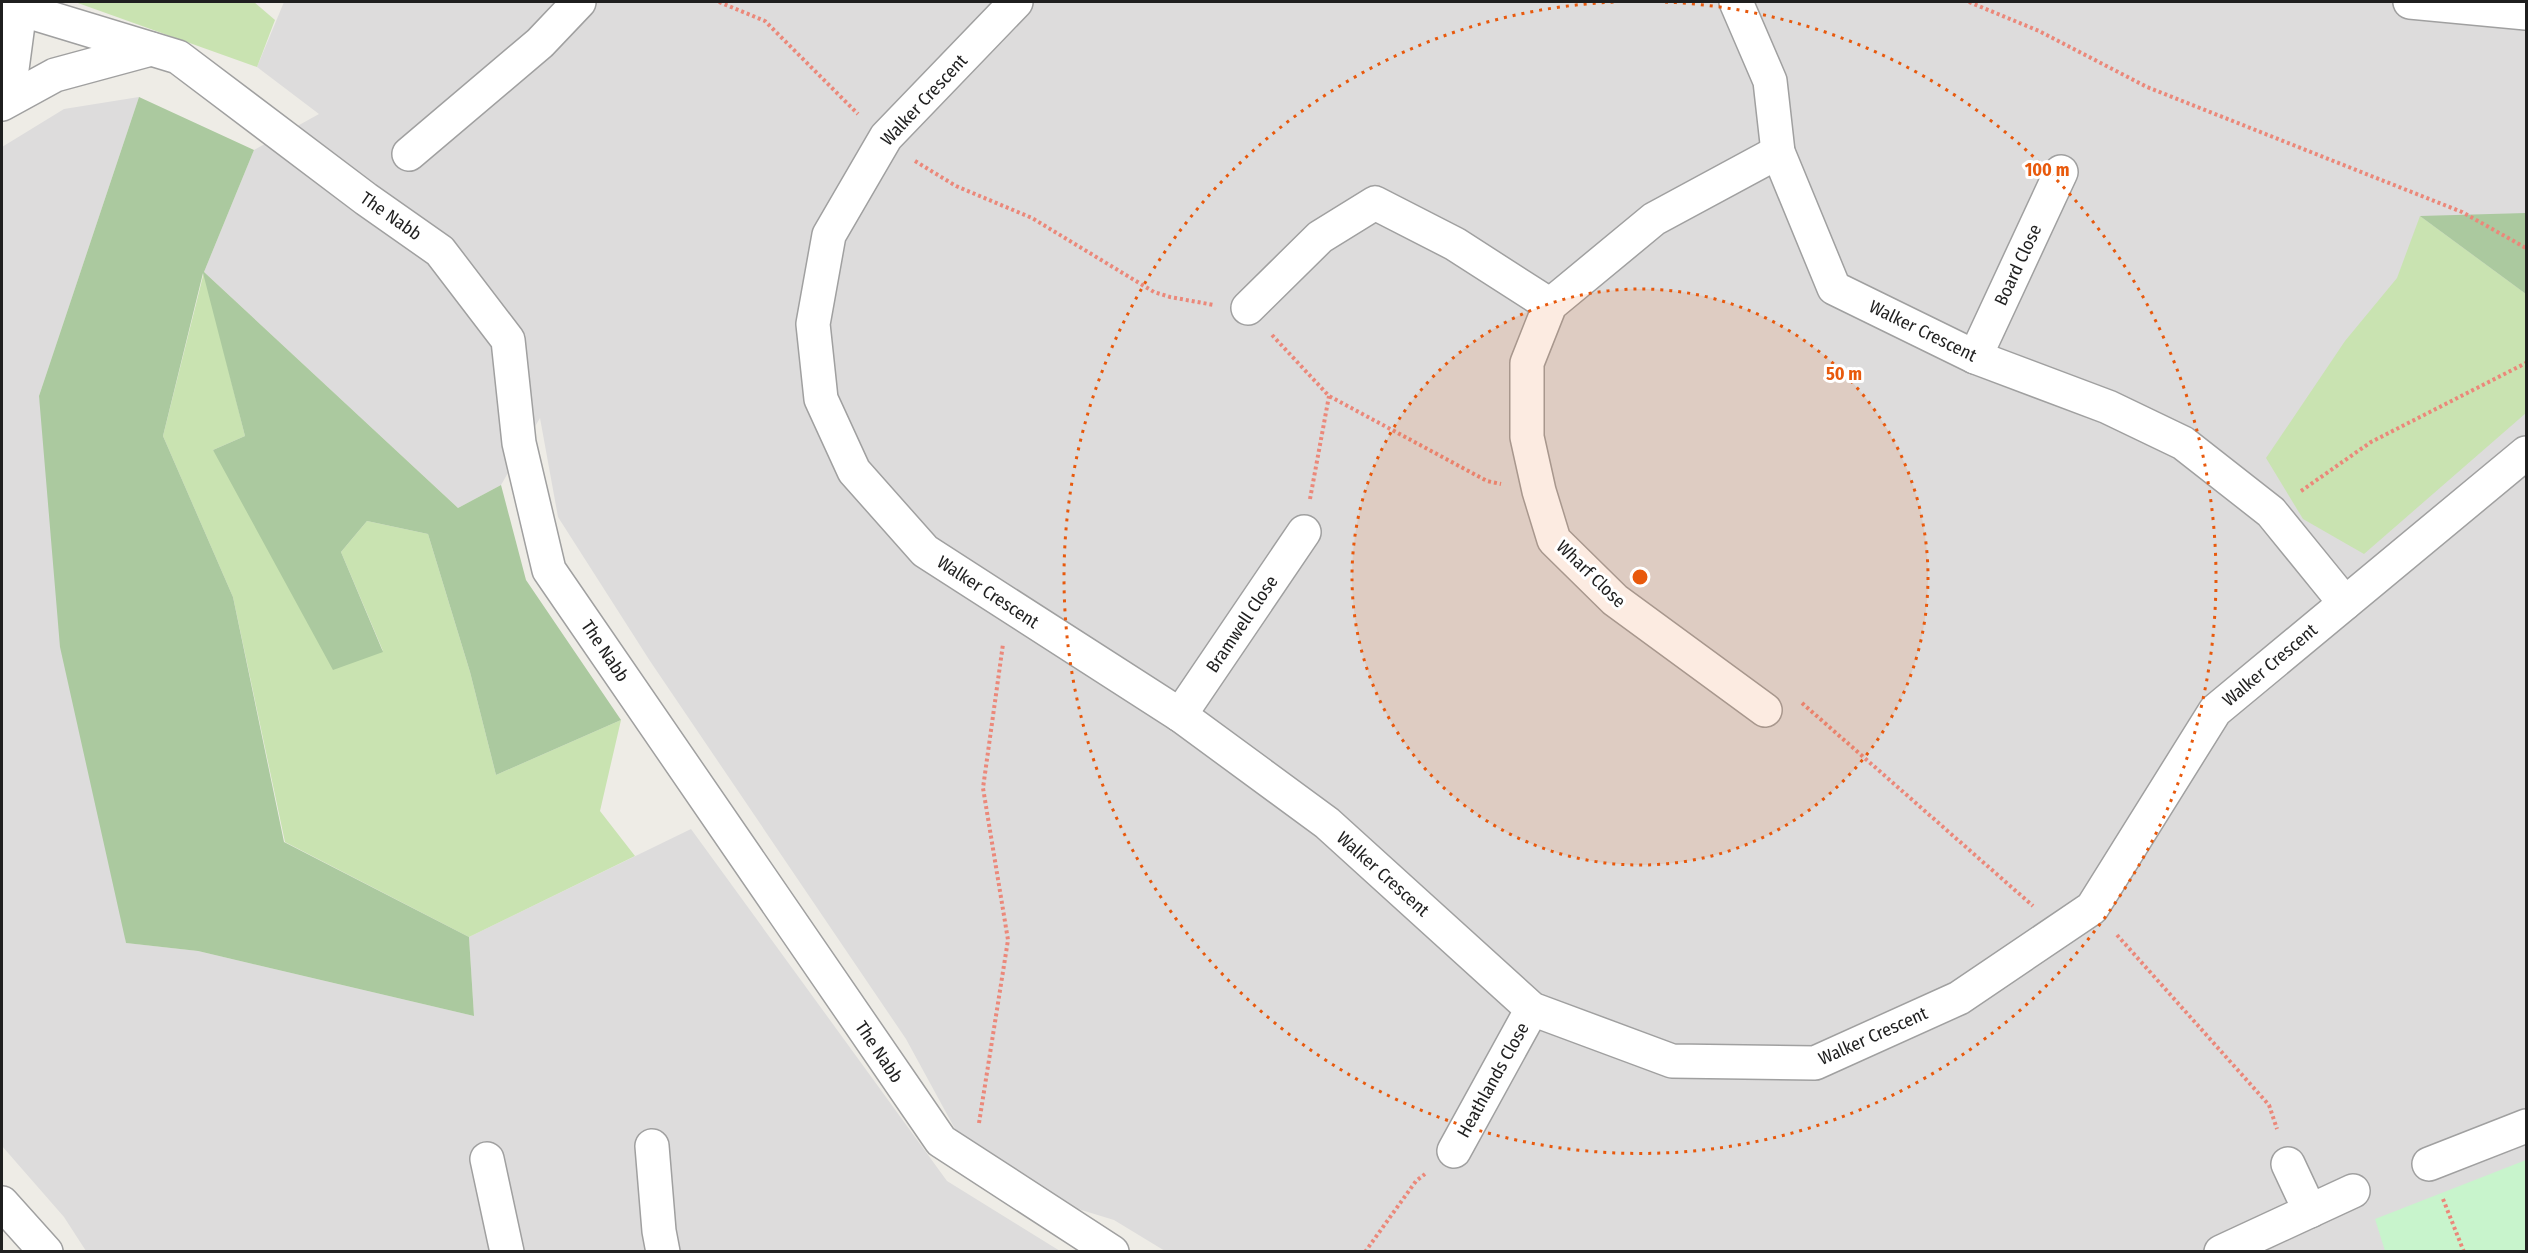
<svg xmlns="http://www.w3.org/2000/svg" width="2528" height="1253" font-family="'Fira Sans Condensed',sans-serif">
	<style>
		.residential { fill: #dddcdc }
		.grass { fill: #c9e3b1 }
		.forest { fill: #abc99f }
		.park { fill: #c8f4cc }
		.lines { fill: none; stroke-linecap: round; stroke-linejoin: round }
		.minor-casing { stroke: #a0a0a0; stroke-width: 36 }
		.path { stroke: #eb887a; stroke-width: 4; stroke-dasharray: 3 3; stroke-linecap: butt }
		.minor { stroke: #fff; stroke-width: 33 }
		.ring { fill: none; stroke: #e8590c; stroke-width: 3; stroke-dasharray: 3 6 }
		.labels { text-anchor: middle; dominant-baseline: central; stroke-width: 6; stroke-linejoin: round; paint-order: stroke }
		.street-label { font-size: 18px; fill: #1f1f1f; stroke: #fff }
		.centre { fill: #e8590c; stroke: #fff; stroke-width: 3 }
		.ring-label { font-size: 18px; text-anchor: middle; font-weight: bold; fill: #e8590c; stroke: #fff; stroke-width: 6; stroke-linejoin: round; paint-order: stroke }
	</style>
	<rect width="100%" height="100%" fill="#eeece6"/>
	<g class="residential">
		<polygon points="284,2 2526,2 2526,1251 1165,1251 1114,1220 1052,1201 973,1162 906,1039 650,661 558,517 540,418 501,485 458,508 204,272 254,150 319,114 257,67"/>
		<polygon points="139,97 39,396 126,943 198,951 474,1016 469,937 691,829 947,1181 1060,1251 86,1251 64,1217 2,1146 2,147 64,109"/>
	</g>
	<g class="grass">
		<polygon points="75,2 254,2 275,20 257,67"/>
		<polygon points="2420,216 2526,294 2526,413 2364,554 2303,519 2266,458 2345,341 2397,278"/>
		<polygon points="204,272 245,436 213,450 383,651 341,552 367,521 428,534 470,672 496,775 621,720 600,811 635,856 469,937 285,842 233,597 163,436"/>
	</g>
	<g class="forest">
		<polygon points="139,97 254,150 204,272 458,508 501,485 526,580 621,720 496,775 470,672 428,534 367,521 341,552 383,652 333,670 213,450 245,436 203,273 163,436 233,597 284,842 469,937 474,1016 198,951 126,943 60,647 39,396"/>
		<polygon points="2526,213 2526,294 2420,216"/>
	</g>
	<polygon class="park" points="2526,1160 2526,1251 2385,1251 2375,1219"/>
	<g class="lines">
		<g class="minor-casing">
			<g id="minor">
				<polyline points="17,2 20,9 178,57 366,199 440,251 508,340 519,443 549,570 941,1141 1112,1252"/>
				<polyline points="1016,2 886,137 829,235 813,324 821,399 854,471 925,551 1180,715 1327,823 1532,1009 1672,1061 1815,1063 1959,998 2092,908 2215,711 2526,453"/>
				<polyline points="1736,2 1770,81 1778,152 1834,288 1975,357 2108,407 2183,443 2271,512 2345,603"/>
				<polyline points="2410,2 2526,13"/>
				<polyline points="2,83 12,69 20,9"/>
				<polyline points="2,104 55,75 151,49"/>
				<polyline points="409,154 540,43 579,2"/>
				<polyline points="1248,308 1320,237 1375,203 1455,244 1550,305"/>
				<polyline points="1975,357 2061,172"/>
				<polyline points="1765,710 1615,600 1554,540 1539,491 1527,437 1527,363 1550,305 1654,219 1778,152"/>
				<polyline points="1180,715 1304,532"/>
				<polyline points="652,1146 659,1231 663,1252"/>
				<polyline points="1454,1151 1532,1009"/>
				<polyline points="487,1159 507,1252"/>
				<polyline points="2288,1164 2310,1211"/>
				<polyline points="2429,1164 2526,1126"/>
				<polyline points="2,1203 46,1252"/>
				<polyline points="2221,1252 2353,1191"/>
			</g>
		</g>
		<g class="path">
			<polyline points="719,2 765,21 858,114"/>
			<polyline points="1969,2 2039,31 2147,87 2462,212 2526,248"/>
			<polyline points="915,161 956,186 1032,218 1154,292 1170,297 1214,305"/>
			<polyline points="1272,335 1329,396 1487,481 1501,484"/>
			<polyline points="2301,491 2371,442 2526,363"/>
			<polyline points="1310,499 1329,396"/>
			<polyline points="1802,703 2033,906"/>
			<polyline points="2117,935 2269,1105 2277,1129"/>
			<polyline points="979,1123 1008,940 983,788 1003,644"/>
			<polyline points="2443,1199 2464,1252"/>
			<polyline points="1365,1252 1416,1181 1425,1174"/>
		</g>
		<use href="#minor" class="minor"/>
	</g>
	<circle cx="1640" cy="577" r="288" fill="#e8590c" fill-opacity=".12"/>
	<g class="ring">
		<circle cx="1640" cy="577" r="288"/>
		<path d="M1665 2A576 576 0 1 1 1615 2"/>
	</g>
	<g class="labels">
		<g class="street-label">
			<text transform="translate(924 100) rotate(-47)">Walker Crescent</text>
			<text transform="translate(391 216) rotate(35)">The Nabb</text>
			<text transform="translate(2018 265) rotate(-65)">Board Close</text>
			<text transform="translate(1923 331) rotate(26)">Walker Crescent</text>
			<text transform="translate(1591 574) rotate(44)">Wharf Close</text>
			<text transform="translate(988 592) rotate(33)">Walker Crescent</text>
			<text transform="translate(1242 624) rotate(-56)">Bramwell Close</text>
			<text transform="translate(605 651) rotate(56)">The Nabb</text>
			<text transform="translate(2270 665) rotate(-40)">Walker Crescent</text>
			<text transform="translate(1383 874) rotate(42)">Walker Crescent</text>
			<text transform="translate(1873 1036) rotate(-24)">Walker Crescent</text>
			<text transform="translate(879 1052) rotate(56)">The Nabb</text>
			<text transform="translate(1493 1080) rotate(-61)">Heathlands Close</text>
		</g>
	</g>
	<circle cx="1640" cy="577" r="9" class="centre"/>
	<g class="ring-label">
		<text x="2047" y="176">100 m</text>
		<text x="1844" y="380">50 m</text>
	</g>
	<rect width="2528" height="1253" fill="none" stroke="#1f1f1f" stroke-width="6"/>
</svg>
